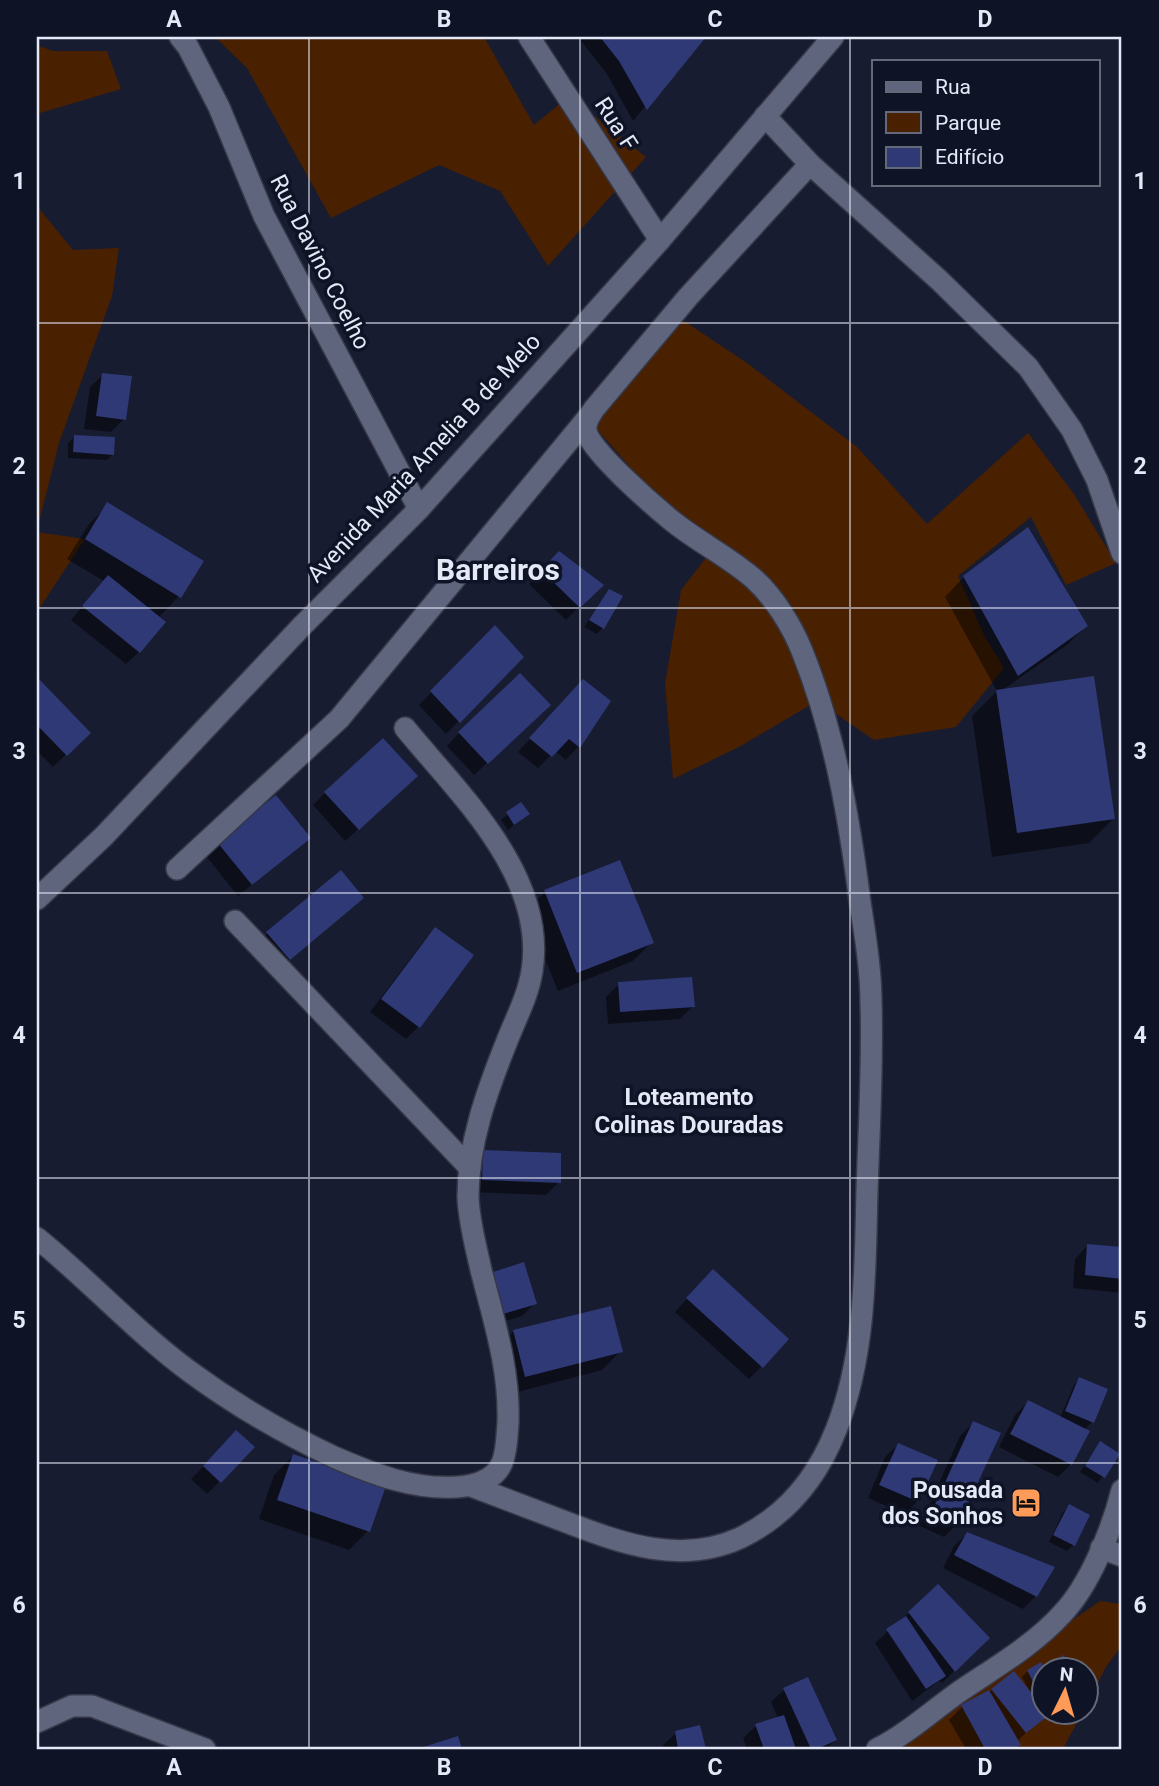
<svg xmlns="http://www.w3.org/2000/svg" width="1159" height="1786" font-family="Roboto,sans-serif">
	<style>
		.green { fill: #492000 }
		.shadow { fill: #0007 }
		.building { fill: #2e3976 }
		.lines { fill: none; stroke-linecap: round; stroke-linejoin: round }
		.minor-casing { stroke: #363848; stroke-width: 24 }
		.minor { stroke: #5e657d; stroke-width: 21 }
		.grid { fill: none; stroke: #e5e9f7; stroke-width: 2; stroke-opacity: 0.55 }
		.labels { text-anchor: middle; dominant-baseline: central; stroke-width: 7; stroke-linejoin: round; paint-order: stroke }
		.street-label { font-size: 23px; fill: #e5e9f7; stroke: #0e1326 }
		.poi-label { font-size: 23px; font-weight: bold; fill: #e5e9f7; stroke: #0e1326; text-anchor: end }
		.neighbourhood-label { font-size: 24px; font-weight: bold; fill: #e5e9f7; stroke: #0e1326 }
		.district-label { font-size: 30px; font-weight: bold; fill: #e5e9f7; stroke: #0e1326 }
		.neatline { fill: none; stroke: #e5e9f7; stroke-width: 2.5 }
		.grid-label { font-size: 23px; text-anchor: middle; font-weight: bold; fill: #e5e9f7 }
	</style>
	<rect width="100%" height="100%" fill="#171c30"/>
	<g class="green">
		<polygon points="215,37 484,37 534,125 569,96 646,157 548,266 500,191 439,165 331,218 247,68"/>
		<polygon points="37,45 53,51 107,51 121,89 37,114"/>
		<polygon points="37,206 73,250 119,248 112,296 59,443 37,530"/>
		<polygon points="684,321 747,363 857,447 927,524 1028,433 1074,494 1116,563 1066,585 1031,517 958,576 984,635 1004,668 956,727 874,740 817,701 739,747 673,779 665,684 681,590 719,541 652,492 594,426 635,359"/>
		<polygon points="37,532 85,539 37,612"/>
		<polygon points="1100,1601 1122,1604 1122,1645 1106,1667 1086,1706 1086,1670 1044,1670 1044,1712 1082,1713 1063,1749 892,1749 950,1705"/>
	</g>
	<g class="shadow">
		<polygon points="578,37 703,37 633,121 607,74"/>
		<polygon points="103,375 124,419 111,432 84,429 90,387"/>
		<polygon points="74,437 113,454 107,460 68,458 68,443"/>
		<polygon points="108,505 179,596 158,618 139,652 126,664 71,620 104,581 67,559 89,524"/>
		<polygon points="559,553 601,585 566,620 529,584"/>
		<polygon points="964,577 1086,626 1067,645 1001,691 1114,818 1089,843 992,857 972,716 997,691 945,597"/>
		<polygon points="609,591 621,597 603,628 597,634 584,627"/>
		<polygon points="495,627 522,657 446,734 419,705"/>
		<polygon points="37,680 88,733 53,767 37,751"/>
		<polygon points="571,694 608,702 578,747 566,760 555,751 538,768 518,752"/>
		<polygon points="536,717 474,775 447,746 459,733"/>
		<polygon points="403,789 345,841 313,805 325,793"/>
		<polygon points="521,804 528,814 508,830 501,820"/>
		<polygon points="218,843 296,850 238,896 206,856"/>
		<polygon points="619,862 652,942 633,961 558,991 526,911 545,892"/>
		<polygon points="362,898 276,971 255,946 268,933"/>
		<polygon points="435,929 418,1027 406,1039 370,1012 423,942"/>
		<polygon points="619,984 693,1006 680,1019 608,1024 606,997"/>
		<polygon points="484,1152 559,1182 546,1195 470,1192 471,1165"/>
		<polygon points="1087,1246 1122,1249 1122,1293 1073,1288 1075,1259"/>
		<polygon points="700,1284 761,1367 749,1379 675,1312"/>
		<polygon points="478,1287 535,1303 522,1316 490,1326"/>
		<polygon points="514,1331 621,1351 602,1370 506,1395 495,1350"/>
		<polygon points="1080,1379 1092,1422 1084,1430 1071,1464 1058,1477 999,1447 1015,1415 1028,1402 1060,1418 1074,1385"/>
		<polygon points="973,1423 957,1524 944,1537 920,1526 960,1436"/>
		<polygon points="1100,1444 1117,1455 1098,1483 1080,1472"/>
		<polygon points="224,1445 253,1447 207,1494 191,1479"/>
		<polygon points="898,1445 918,1501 905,1514 868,1498 885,1457"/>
		<polygon points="293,1456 368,1531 349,1550 259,1519 274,1475"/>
		<polygon points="1069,1507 1073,1545 1067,1551 1049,1542 1063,1512"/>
		<polygon points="967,1534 1036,1596 1023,1609 943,1568 954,1546"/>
		<polygon points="938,1587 988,1638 942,1683 939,1681 912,1701 875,1643"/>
		<polygon points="1062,1657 1079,1667 1076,1670 1052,1670"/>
		<polygon points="1028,1671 1044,1671 1044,1689 1031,1696 1046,1715 1017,1741 1018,1744 1013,1749 966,1749 949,1720 962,1707 989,1692 1014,1673 1027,1690 1028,1688 1022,1677"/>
		<polygon points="784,1690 835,1740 826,1749 747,1749 743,1738 756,1726 778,1718 771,1702"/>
		<polygon points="699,1727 704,1749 664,1749 663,1745 676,1733"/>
	</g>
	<g class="building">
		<polygon points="600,37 706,37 647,110 619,61"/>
		<polygon points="102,373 132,376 126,420 96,416"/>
		<polygon points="74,435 115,437 114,455 73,452"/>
		<polygon points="107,502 204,561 181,598 85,539"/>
		<polygon points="1028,527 1088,626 1018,676 963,576"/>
		<polygon points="559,551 604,585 580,608 541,570"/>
		<polygon points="108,575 166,622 140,653 82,606"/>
		<polygon points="609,589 623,596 604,629 589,620"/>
		<polygon points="495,625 524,657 460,723 430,691"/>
		<polygon points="520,673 551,705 488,764 458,732"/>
		<polygon points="1094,676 1115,819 1017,833 996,690"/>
		<polygon points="37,677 91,733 67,756 37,725"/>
		<polygon points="583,679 611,701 580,748 569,739 552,757 529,738"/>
		<polygon points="383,738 418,776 359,830 324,792"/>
		<polygon points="276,795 311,838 252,885 217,842"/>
		<polygon points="521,802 530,814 514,825 506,812"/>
		<polygon points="620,860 654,943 577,973 544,890"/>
		<polygon points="341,870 364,898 290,960 266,932"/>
		<polygon points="435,927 474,955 420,1028 381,999"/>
		<polygon points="692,977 695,1007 620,1012 618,982"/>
		<polygon points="483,1150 561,1153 561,1183 482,1180"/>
		<polygon points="1087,1244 1122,1247 1122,1279 1085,1275"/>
		<polygon points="524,1262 537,1304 503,1314 490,1273"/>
		<polygon points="713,1269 789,1339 763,1368 686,1298"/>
		<polygon points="611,1306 623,1352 525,1377 513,1330"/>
		<polygon points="1079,1377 1108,1389 1094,1423 1065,1411"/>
		<polygon points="1028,1400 1090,1431 1072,1465 1010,1434"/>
		<polygon points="973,1421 1001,1433 958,1525 931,1513"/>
		<polygon points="236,1430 255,1447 221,1483 203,1466"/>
		<polygon points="1100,1441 1120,1454 1105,1478 1085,1466"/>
		<polygon points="898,1443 938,1460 919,1502 879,1485"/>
		<polygon points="293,1454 386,1486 370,1532 277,1500"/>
		<polygon points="1069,1504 1090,1515 1075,1546 1053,1535"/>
		<polygon points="967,1532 1055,1567 1037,1597 954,1555"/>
		<polygon points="938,1584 990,1638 955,1672 908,1612"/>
		<polygon points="906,1616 946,1676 926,1689 886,1629"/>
		<polygon points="1062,1655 1082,1666 1079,1670 1053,1669"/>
		<polygon points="1041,1662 1045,1670 1044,1688 1038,1691 1027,1670"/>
		<polygon points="1014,1671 1044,1708 1044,1712 1049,1715 1026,1733 991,1689"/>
		<polygon points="808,1677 837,1740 817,1749 811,1749 783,1688"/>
		<polygon points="989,1690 1021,1745 1012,1749 985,1749 961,1705"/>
		<polygon points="784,1715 796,1749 764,1749 755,1724"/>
		<polygon points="700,1725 706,1749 678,1749 675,1731"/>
		<polygon points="458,1736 462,1749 417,1749"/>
	</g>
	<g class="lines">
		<g class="minor-casing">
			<g id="minor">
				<polyline points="180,37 188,47 219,107 264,216 419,509"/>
				<polyline points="529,37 660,240"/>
				<polyline points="765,116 810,164 939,280 1028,367 1072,430 1097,480 1122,553"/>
				<polyline points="177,869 339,719 590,415"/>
				<polyline points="37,899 104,836 302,626 419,509 660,240 833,37"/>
				<polyline points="235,921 470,1168"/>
				<path d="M37 1238C89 1280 135 1331 189 1371 235 1405 283 1433 334 1457 373 1474 414 1490 457 1487 474 1486 495 1480 502 1463 507 1451 507 1435 508 1423 510 1370 494 1321 481 1270 476 1247 469 1222 468 1197 468 1143 487 1091 507 1041 516 1018 528 996 532 971 547 876 460 795 405 728"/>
				<path d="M471 1486C503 1498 535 1510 566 1522 623 1544 681 1565 740 1538 786 1516 817 1478 836 1430 866 1354 865 1271 867 1191 869 1128 873 1065 871 1003 871 969 865 935 860 902 849 817 834 730 802 651 792 626 774 597 754 579 729 557 698 542 671 520 654 506 588 449 586 430 585 422 590 415 594 409L688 297 810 164"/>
				<polyline points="1101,1548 1122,1556"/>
				<polyline points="37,1722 72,1706 92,1706 205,1749"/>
				<path d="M877 1749C904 1736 931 1712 956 1694 992 1669 1032 1647 1062 1614 1090 1585 1112 1529 1122 1490"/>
			</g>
		</g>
		<use href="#minor" class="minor"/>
	</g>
	<path class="grid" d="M309 37V1749M580 37V1749M850 37V1749M37 323H1122M37 608H1122M37 893H1122M37 1178H1122M37 1463H1122"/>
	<defs>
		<g id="hotel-square" transform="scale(1.575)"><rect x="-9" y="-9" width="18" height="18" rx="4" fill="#fe9b58" stroke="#0e1326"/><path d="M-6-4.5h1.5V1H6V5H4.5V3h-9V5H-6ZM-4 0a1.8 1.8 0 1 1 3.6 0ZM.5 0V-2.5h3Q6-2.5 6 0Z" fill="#111"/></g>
	</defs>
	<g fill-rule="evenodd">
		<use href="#hotel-square" x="1026" y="1503"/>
	</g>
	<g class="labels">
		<g class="street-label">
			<text transform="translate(616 124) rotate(57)">Rua F</text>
			<text transform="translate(320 262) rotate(63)">Rua Davino Coelho</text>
			<text transform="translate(424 458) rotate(-47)">Avenida Maria Amelia B de Melo</text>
		</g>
		<g class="poi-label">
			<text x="1003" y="1490">Pousada<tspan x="1003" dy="26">dos Sonhos</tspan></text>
		</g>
		<g class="neighbourhood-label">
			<text x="689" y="1097">Loteamento<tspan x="689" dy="28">Colinas Douradas</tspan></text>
		</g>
		<g class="district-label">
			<text x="498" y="569">Barreiros</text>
		</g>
	</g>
	<rect width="1159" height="1786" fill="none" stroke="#0e1326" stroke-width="77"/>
	<rect x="872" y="60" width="228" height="126" fill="#0e1326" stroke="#64697a" stroke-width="2"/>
	<rect x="886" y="82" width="35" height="10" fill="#5e657d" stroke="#64697a" stroke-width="2"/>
	<text x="935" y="94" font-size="21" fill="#e5e9f7">Rua</text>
	<rect x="886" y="112" width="35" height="21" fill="#492000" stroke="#64697a" stroke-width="2"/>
	<text x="935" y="130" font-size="21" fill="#e5e9f7">Parque</text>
	<rect x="886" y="147" width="35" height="21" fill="#2e3976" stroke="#64697a" stroke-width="2"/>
	<text x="935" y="164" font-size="21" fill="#e5e9f7">Edifício</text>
	<g transform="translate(1065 1691) rotate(5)"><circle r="33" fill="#0e1326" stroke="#64697a" stroke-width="2"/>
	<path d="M0-5L12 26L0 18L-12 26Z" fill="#fe9b58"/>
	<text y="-10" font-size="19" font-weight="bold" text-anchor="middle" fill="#e5e9f7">N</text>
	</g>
	<rect x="38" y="38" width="1082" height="1710" class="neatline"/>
	<g class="grid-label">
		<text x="174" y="27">A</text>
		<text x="444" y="27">B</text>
		<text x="715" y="27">C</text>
		<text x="985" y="27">D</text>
		<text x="19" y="189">1</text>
		<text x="1140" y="189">1</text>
		<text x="19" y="474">2</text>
		<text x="1140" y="474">2</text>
		<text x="19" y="759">3</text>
		<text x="1140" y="759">3</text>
		<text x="19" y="1043">4</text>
		<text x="1140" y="1043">4</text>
		<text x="19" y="1328">5</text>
		<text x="1140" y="1328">5</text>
		<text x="19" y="1613">6</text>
		<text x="1140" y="1613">6</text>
		<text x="174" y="1775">A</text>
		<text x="444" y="1775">B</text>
		<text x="715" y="1775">C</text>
		<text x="985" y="1775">D</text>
	</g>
</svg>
